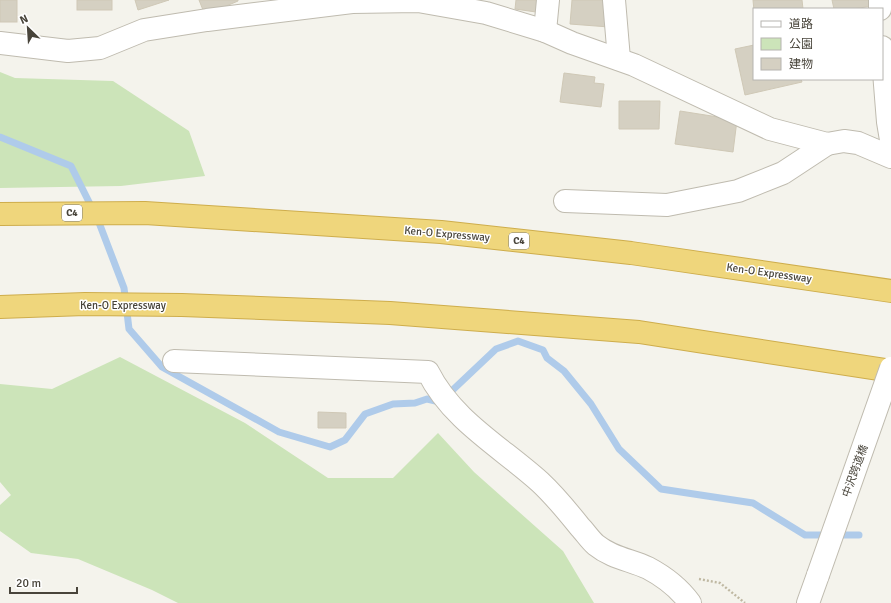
<svg xmlns="http://www.w3.org/2000/svg" width="891" height="603" font-family="Signika,'Noto Sans JP',sans-serif">
	<style>
		.green { fill: #cce4b9 }
		.lines { fill: none; stroke-linecap: round; stroke-linejoin: round }
		.stream { stroke: #afcbea; stroke-width: 7 }
		.building { fill: #d5d0c2; stroke: #cfc8b6 }
		.minor-casing { stroke: #bfbbaf; stroke-width: 24 }
		.highway-casing { stroke: #cead4c; stroke-width: 24 }
		.path { stroke: #bfb8a2; stroke-width: 2.5; stroke-dasharray: 2 2; stroke-linecap: butt }
		.minor { stroke: #fff; stroke-width: 22 }
		.highway { stroke: #efd67c; stroke-width: 22 }
		.minor-bridge-casing { stroke: #bfbbaf; stroke-width: 24; stroke-linecap: butt }
		.minor-bridge { stroke: #fff; stroke-width: 22 }
		.labels { text-anchor: middle; dominant-baseline: central; stroke-width: 3; stroke-linejoin: round; paint-order: stroke }
		.shield { fill: #fff; stroke: #7f7c75; stroke-width: 1 }
		.shield-label { font-size: 10px; font-weight: bold; fill: #48443a }
		.street-label { font-size: 11px; fill: #48443a; stroke: #fff }
	</style>
	<rect width="100%" height="100%" fill="#f4f3ec"/>
	<g class="green">
		<polygon points="0,72 15,78 113,81 189,131 205,176 121,186 0,188"/>
		<polygon points="120,357 245,423 328,478 393,478 438,433 474,472 563,551 594,603 178,603 152,590 78,559 31,553 0,531 0,505 11,495 0,482 0,384 52,389"/>
	</g>
	<g class="lines">
		<polyline class="stream" points="0,137 71,166 98,220 124,288 129,329 162,367 279,432 330,447 345,440 365,414 393,404 415,403 427,399 440,402 496,349 518,341 543,350 547,358 564,371 591,404 619,449 661,489 753,503 805,535 859,535"/>
	</g>
	<g class="building">
		<rect x="0" y="0" width="17" height="22"/>
		<rect x="77" y="0" width="35" height="10"/>
		<polygon points="135,0 169,0 138,10"/>
		<polygon points="199,0 238,0 238,1 205,15"/>
		<polygon points="516,0 537,0 536,12 515,9"/>
		<polygon points="572,0 610,0 609,27 570,24"/>
		<polygon points="753,0 802,0 803,9 754,9 754,11"/>
		<polygon points="832,0 871,0 872,6 853,9 834,9"/>
		<polygon points="754,45 754,79 801,79 802,82 745,95 735,49"/>
		<polygon points="564,73 595,77 594,83 604,84 601,107 560,102"/>
		<polygon points="619,101 660,101 659,129 619,129"/>
		<polygon points="680,111 737,120 733,152 675,144"/>
		<polygon points="318,412 346,413 346,428 318,428"/>
	</g>
	<g class="lines">
		<g class="minor-casing">
			<g id="minor">
				<polyline points="614,0 619,59"/>
				<polyline points="880,0 880,9"/>
				<polyline points="545,31 548,0"/>
				<polyline points="0,43 68,51 100,48 144,30 207,20 352,2 418,1 486,13 545,31 572,43 634,65 770,129 827,144 844,141 858,143 891,157"/>
				<polyline points="882,47 888,122 891,140"/>
				<polyline points="565,201 667,205 738,191 783,173 827,144"/>
				<path d="M174 361 428 372C452 420 501 447 540 482 554 495 568 512 580 527 585 532 590 540 596 545 612 558 631 560 648 568 665 577 679 588 690 603"/>
				<polyline points="808,603 818,575"/>
			</g>
		</g>
		<g class="highway-casing">
			<g id="highway">
				<polyline points="0,214 145,213 441,232 631,253 891,291"/>
				<polyline points="0,307 85,304 182,305 390,313 639,332 891,371"/>
			</g>
		</g>
		<polyline class="path" points="699,579 720,583 745,603"/>
		<use href="#minor" class="minor"/>
		<use href="#highway" class="highway"/>
		<g class="minor-bridge-casing">
			<polyline id="minor-bridge" points="818,575 891,368"/>
		</g>
		<use href="#minor-bridge" class="minor-bridge"/>
	</g>
	<g class="labels">
		<g class="shield">
			<rect x="62" y="205" width="20" height="16" rx="3"/>
			<rect x="509" y="233" width="20" height="16" rx="3"/>
		</g>
		<g class="shield-label">
			<text x="72" y="213">C4</text>
			<text x="519" y="241">C4</text>
		</g>
		<g class="street-label">
			<text transform="translate(447 234) rotate(5)">Ken-O Expressway</text>
			<text transform="translate(769 273) rotate(8)">Ken-O Expressway</text>
			<text x="123" y="305">Ken-O Expressway</text>
			<text transform="translate(855 471) rotate(-70)">中沢跨道橋</text>
		</g>
	</g>
	<rect x="753" y="8" width="130" height="72" fill="#ffffff" stroke="#b6b4b0"/>
	<rect x="761" y="21" width="20" height="6" fill="#ffffff" stroke="#b6b4b0"/>
	<text x="789" y="28" font-size="12" fill="#48443a">道路</text>
	<rect x="761" y="38" width="20" height="12" fill="#cce4b9" stroke="#b6b4b0"/>
	<text x="789" y="48" font-size="12" fill="#48443a">公園</text>
	<rect x="761" y="58" width="20" height="12" fill="#d5d0c2" stroke="#b6b4b0"/>
	<text x="789" y="68" font-size="12" fill="#48443a">建物</text>
	<g transform="translate(28 28) rotate(335)" stroke="#ffffff" stroke-width="3" paint-order="stroke">
	<path d="M0-3L7 15L0 10L-7 15Z" fill="#48443a"/>
	<text y="-6" font-size="11" font-weight="bold" text-anchor="middle" fill="#48443a">N</text>
	</g>
	<path d="M10 587v6h67v-6" fill="none" stroke="#48443a" stroke-width="2"/>
	<text x="16" y="587" font-size="12" fill="#48443a" stroke="#ffffff" stroke-width="3" paint-order="stroke">20 m</text>
</svg>
